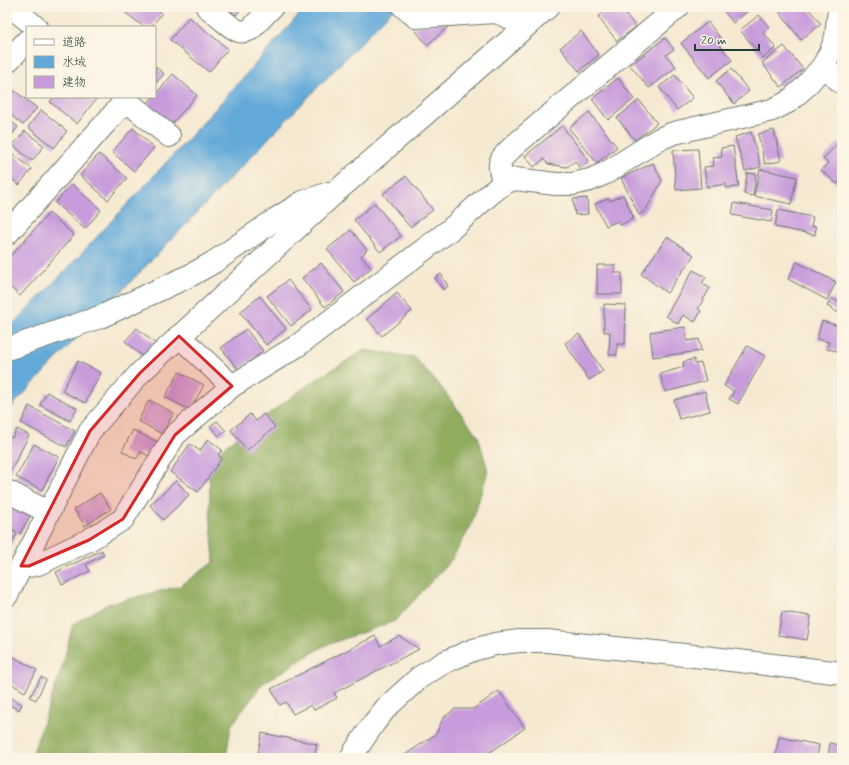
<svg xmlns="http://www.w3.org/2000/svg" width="849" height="765" font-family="Mynerve,'Klee One',sans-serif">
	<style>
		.forest { fill: #90ac5e; stroke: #587449 }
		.water { fill: #62a9d9; stroke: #407386 }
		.building { fill: #c89cdc }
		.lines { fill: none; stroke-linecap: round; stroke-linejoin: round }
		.minor-casing { stroke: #6a796b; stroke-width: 24 }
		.minor { stroke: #fff; stroke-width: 22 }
		.marked { fill: #d62828; fill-opacity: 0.2; stroke: #d62828; stroke-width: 3; stroke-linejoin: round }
	</style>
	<rect width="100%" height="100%" fill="#fcf5e5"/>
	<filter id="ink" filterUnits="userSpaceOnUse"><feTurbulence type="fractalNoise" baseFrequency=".025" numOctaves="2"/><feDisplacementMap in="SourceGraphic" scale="8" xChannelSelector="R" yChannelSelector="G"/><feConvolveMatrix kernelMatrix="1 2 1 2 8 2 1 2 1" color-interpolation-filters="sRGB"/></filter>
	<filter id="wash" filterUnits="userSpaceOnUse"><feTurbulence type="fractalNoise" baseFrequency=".012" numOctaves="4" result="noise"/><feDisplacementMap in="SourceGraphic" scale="16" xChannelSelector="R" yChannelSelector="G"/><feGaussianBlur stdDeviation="0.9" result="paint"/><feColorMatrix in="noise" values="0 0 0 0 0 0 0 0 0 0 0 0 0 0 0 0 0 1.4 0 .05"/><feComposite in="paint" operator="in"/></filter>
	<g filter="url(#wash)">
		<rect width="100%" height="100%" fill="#f6e9d2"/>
		<polygon class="forest" points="364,350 414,357 441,387 478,436 488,471 471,526 452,559 395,621 324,646 263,683 231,726 226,758 31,758 63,664 73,624 108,604 180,586 214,562 210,510 209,458 309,384"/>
		<polygon class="water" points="306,7 395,7 44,372 7,412 7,330 66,270 190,137"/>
		<g id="blocks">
			<g class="building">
				<polygon points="125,7 155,7 162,13 151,27 144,27 122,10"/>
				<polygon points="226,7 242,7 236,15"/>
				<polygon points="610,7 620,7 636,27 617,41 598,17"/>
				<polygon points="721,7 745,7 748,11 733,23"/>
				<polygon points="779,7 807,7 821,24 801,40 777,9"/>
				<polygon points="759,15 769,27 763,32 776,48 763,58 740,30"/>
				<polygon points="189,17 228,49 209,72 170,40"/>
				<polygon points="444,22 448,27 427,45 413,27"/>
				<polygon points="708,22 722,40 718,43 732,60 709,78 681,43"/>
				<polygon points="581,31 599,55 579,71 560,48"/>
				<polygon points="665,38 674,49 666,55 676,67 649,88 630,65"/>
				<polygon points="784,46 803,69 781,87 762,63"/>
				<polygon points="155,66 164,74 155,84"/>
				<polygon points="731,69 749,91 734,104 716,81"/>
				<polygon points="173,74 197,95 171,125 147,104 153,97 155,97 155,95"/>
				<polygon points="675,75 693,98 677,110 659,87"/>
				<polygon points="618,78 634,99 608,120 592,99"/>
				<polygon points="12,89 37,108 23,125 7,112 7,95"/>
				<polygon points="54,97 93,97 96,99 77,124 50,102"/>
				<polygon points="639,100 657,123 635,140 617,118"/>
				<polygon points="41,110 67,131 54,148 28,127"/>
				<polygon points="589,112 617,147 597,163 569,128"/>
				<polygon points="7,118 18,127 7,141"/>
				<polygon points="562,126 589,161 580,168 575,161 567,167 548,164 544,159 534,167 525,156"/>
				<polygon points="133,128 154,148 134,171 112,152"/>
				<polygon points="774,130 781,161 765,164 758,134"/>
				<polygon points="25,131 44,146 32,161 13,145"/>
				<polygon points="751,132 761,167 745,171 735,137"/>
				<polygon points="839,142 842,145 842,179 837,184 821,170 828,163 823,159"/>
				<polygon points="733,146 739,187 726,188 726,184 707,187 704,167 714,166 713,158 722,157 721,148"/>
				<polygon points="7,149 32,169 19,185 7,175"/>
				<polygon points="698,149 701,188 676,190 673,150"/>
				<polygon points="99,154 127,178 108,200 80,175"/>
				<polygon points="653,163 662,181 645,211 639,215 621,178"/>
				<polygon points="760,169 797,177 791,204 754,196"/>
				<polygon points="747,173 756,174 753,196 744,194"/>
				<polygon points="406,176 433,210 410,227 383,194"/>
				<polygon points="72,184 101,210 85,229 55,203"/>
				<polygon points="623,195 634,218 620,225 618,221 606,226 595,204 609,198 610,201"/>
				<polygon points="587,198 588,214 575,215 573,199"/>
				<polygon points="375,203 401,236 380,252 354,220"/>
				<polygon points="734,203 773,210 771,222 732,215"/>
				<polygon points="778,210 813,217 811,226 816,227 815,235 775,227"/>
				<polygon points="49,213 74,235 20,296 7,284 7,260"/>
				<polygon points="351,230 367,250 361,256 371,268 354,282 327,249"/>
				<polygon points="667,237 694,255 667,293 641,274"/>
				<polygon points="797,262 836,282 827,300 788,279"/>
				<polygon points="321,263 344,292 325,307 302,278"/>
				<polygon points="597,265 615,265 615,273 622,273 622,294 597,294"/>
				<polygon points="693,270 706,277 702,284 710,288 698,309 701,311 695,322 683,315 678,324 666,316"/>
				<polygon points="441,274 448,286 443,290 435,278"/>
				<polygon points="288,280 312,310 291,326 267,296"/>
				<polygon points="397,293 412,311 382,336 367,319"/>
				<polygon points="260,296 286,329 266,345 240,312"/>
				<polygon points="831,298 842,304 842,315 827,306"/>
				<polygon points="604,304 626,305 625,344 617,344 617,355 609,355 610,332 604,332"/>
				<polygon points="822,321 842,327 842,352 827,349 829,342 817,339"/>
				<polygon points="685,327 687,341 699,339 701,351 653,357 650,332"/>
				<polygon points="137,328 159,347 147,360 125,341"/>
				<polygon points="246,329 263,351 239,370 221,348"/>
				<polygon points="579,334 603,371 589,380 565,343"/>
				<polygon points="747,346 765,356 738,404 729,399 734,391 724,386"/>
				<polygon points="694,359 695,364 701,363 706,381 665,392 660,374 684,367 683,362"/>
				<polygon points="78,361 101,373 85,403 62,391"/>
				<polygon points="179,372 204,385 190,410 165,397"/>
				<polygon points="705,391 710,411 679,419 674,400"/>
				<polygon points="47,392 77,408 70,421 40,405"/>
				<polygon points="149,400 174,413 162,434 138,421"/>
				<polygon points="29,406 75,431 66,447 21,423"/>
				<polygon points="250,414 256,421 264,414 275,427 247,450 231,430"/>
				<polygon points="217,421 226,431 219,436 210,426"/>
				<polygon points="17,429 29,435 7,478 7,435 12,438"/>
				<polygon points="133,430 159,443 151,457 141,452 136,459 122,451"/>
				<polygon points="208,439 222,450 218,455 222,458 198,492 170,472 190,444 200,451"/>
				<polygon points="34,444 59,457 42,490 16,477"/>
				<polygon points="176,481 189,495 163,520 150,505"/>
				<polygon points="100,493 111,509 85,526 74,509"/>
				<polygon points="7,500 31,514 20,534 7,526"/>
				<polygon points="7,528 17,534 7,551"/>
				<polygon points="102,550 104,555 86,564 90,571 62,585 56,572"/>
				<polygon points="782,612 811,616 807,640 778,635"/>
				<polygon points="375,636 380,646 399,636 419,649 334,693 337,698 314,710 311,705 293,714 286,702 280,705 271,689"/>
				<polygon points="12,656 37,670 25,692 10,683 7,688 7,665"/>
				<polygon points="41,677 46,680 36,700 30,697"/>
				<polygon points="499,691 525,728 482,758 407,758 405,755 436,734 443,718 455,709 473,709"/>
				<polygon points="7,696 22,704 19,710 7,704"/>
				<polygon points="262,733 317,744 314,758 257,758"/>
				<polygon points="779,737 819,745 817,758 775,758"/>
				<polygon points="830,743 842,746 842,758 828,758"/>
			</g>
		</g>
	</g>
	<g filter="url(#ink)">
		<use href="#blocks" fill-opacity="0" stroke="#6a796b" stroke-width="1"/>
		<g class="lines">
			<g class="minor-casing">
				<g id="minor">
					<polyline points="11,7 36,27"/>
					<path d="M207 7C214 12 231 29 239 31 243 32 247 31 251 29L272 7"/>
					<polyline points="404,7 416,17 496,12 527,25"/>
					<polyline points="7,62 27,41"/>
					<polyline points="823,66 842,83"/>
					<polyline points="122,97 169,136"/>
					<path d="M504 183C496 161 499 160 516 144L678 7"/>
					<polyline points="7,234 126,100"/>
					<polyline points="179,336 232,386"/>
					<polyline points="7,349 100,317 133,302 191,275 214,262 276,219 303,202 329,193"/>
					<polyline points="7,491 48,512"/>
					<polyline points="21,566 29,566 38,564 89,540 109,528 123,519 175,435 232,386 297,346 451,229 490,194 504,183 515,179 556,184 573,184 590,180 606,173 659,139 674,133 772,110 788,102 805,87 823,66 831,51 836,37 838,18 839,12 842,7"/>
					<polyline points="7,595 90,431 140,373 338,190 548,7"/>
					<polyline points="351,758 355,751 374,723 386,708 399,696 420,677 445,662 473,650 495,644 519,641 547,641 704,657 842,673"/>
				</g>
			</g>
			<use href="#minor" class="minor"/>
		</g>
	</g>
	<path class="marked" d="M179 336 232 386 175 435 123 519 89 540 29 566H21L90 431 140 373Z"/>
	<rect width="849" height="765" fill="none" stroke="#fcf5e5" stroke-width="24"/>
	<rect x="26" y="26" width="130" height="72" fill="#fcf5e5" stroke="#a4ab9e"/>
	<rect x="34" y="39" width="20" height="6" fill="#ffffff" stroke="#a4ab9e"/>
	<text x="62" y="46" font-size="12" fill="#1f3d34">道路</text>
	<rect x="34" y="56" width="20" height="12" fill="#62a9d9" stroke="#a4ab9e"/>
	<text x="62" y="66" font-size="12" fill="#1f3d34">水域</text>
	<rect x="34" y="76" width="20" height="12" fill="#c89cdc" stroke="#a4ab9e"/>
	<text x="62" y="86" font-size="12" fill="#1f3d34">建物</text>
	<path d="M695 44v6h64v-6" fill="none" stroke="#1f3d34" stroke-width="2"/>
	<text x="701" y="44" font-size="12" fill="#1f3d34" stroke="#fcf5e5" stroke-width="3" paint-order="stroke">20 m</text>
</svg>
